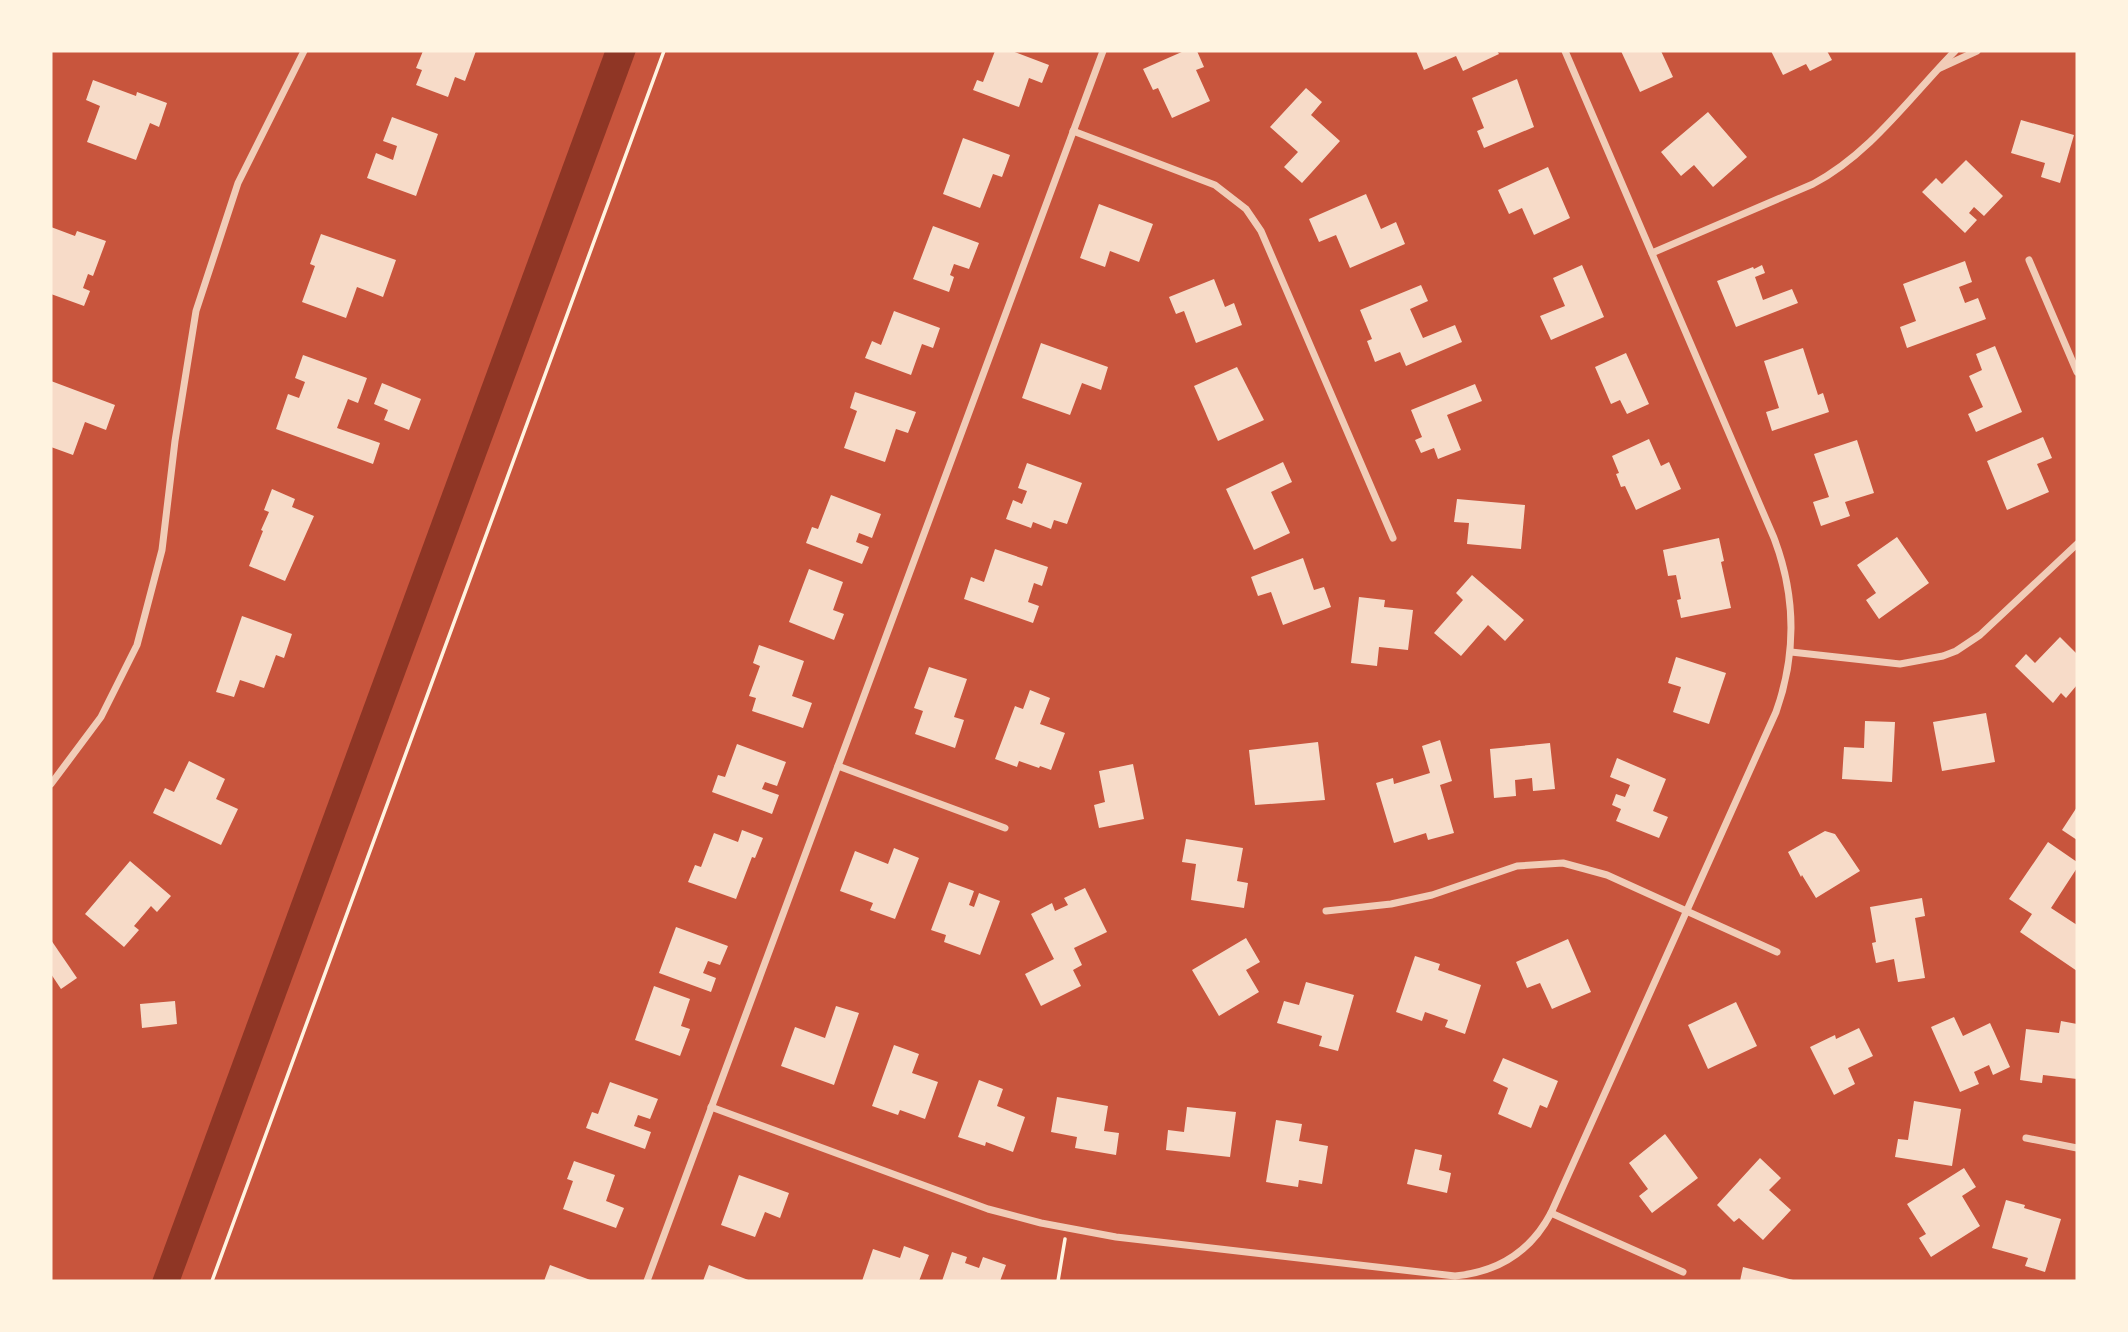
<svg xmlns="http://www.w3.org/2000/svg" width="2128" height="1332" font-family="'Fira Sans',sans-serif">
	<style>
		.water { fill: #8f3625 }
		.building { fill: #f7dbc8 }
		.lines { fill: none; stroke-linecap: round; stroke-linejoin: round }
		.path { stroke: #fff3e0; stroke-width: 3.5 }
		.minor { stroke: #f1ccb7; stroke-width: 7 }
	</style>
	<rect width="100%" height="100%" fill="#c8553d"/>
	<polygon class="water" points="605,51 636,51 180,1281 152,1281"/>
	<g class="building">
		<polygon points="423,51 476,51 465,81 455,77 448,97 416,85 422,70 416,68"/>
		<polygon points="995,51 1012,51 1049,65 1042,83 1029,78 1019,107 973,90 977,80 983,82"/>
		<polygon points="1184,51 1197,51 1204,67 1196,70 1210,101 1172,118 1158,88 1153,90 1143,69"/>
		<polygon points="1416,51 1497,51 1499,54 1463,71 1456,56 1424,70"/>
		<polygon points="1621,51 1661,51 1673,77 1640,92"/>
		<polygon points="1771,51 1827,51 1832,60 1810,71 1806,64 1783,75"/>
		<polygon points="1517,79 1534,127 1484,148 1477,131 1484,128 1472,98"/>
		<polygon points="93,80 136,96 137,92 167,103 159,127 150,123 136,160 87,142 100,106 86,100"/>
		<polygon points="1306,88 1322,102 1311,115 1340,141 1302,183 1284,167 1298,152 1270,127"/>
		<polygon points="1708,112 1747,157 1713,187 1694,165 1681,176 1661,152"/>
		<polygon points="392,117 438,134 416,196 367,178 376,153 393,160 397,146 383,141"/>
		<polygon points="2021,120 2074,135 2060,183 2041,177 2045,163 2011,153"/>
		<polygon points="963,138 1010,155 1002,177 993,174 980,208 943,194"/>
		<polygon points="1966,160 2003,196 1984,216 1974,207 1969,213 1977,220 1965,233 1922,192 1936,178 1942,184"/>
		<polygon points="1548,167 1570,218 1534,235 1522,208 1509,214 1498,190"/>
		<polygon points="1366,194 1381,229 1396,222 1405,244 1350,268 1336,235 1319,242 1309,219"/>
		<polygon points="1099,204 1153,224 1139,262 1110,251 1105,267 1080,258"/>
		<polygon points="933,226 979,243 969,269 954,264 950,275 954,277 949,292 913,279"/>
		<polygon points="51,227 75,236 77,231 106,241 93,276 88,274 83,288 90,291 84,306 51,294"/>
		<polygon points="321,234 396,260 383,297 357,287 346,318 302,302 315,266 310,264"/>
		<polygon points="1965,261 1972,282 1959,287 1965,303 1978,298 1986,319 1907,348 1900,327 1916,321 1903,284"/>
		<polygon points="1582,265 1604,317 1551,340 1540,316 1565,306 1553,278"/>
		<polygon points="1762,265 1765,273 1755,277 1763,300 1792,289 1798,303 1736,327 1717,281 1753,267 1754,269"/>
		<polygon points="1214,279 1225,307 1234,303 1242,325 1196,343 1184,311 1176,314 1169,297"/>
		<polygon points="1421,285 1428,301 1410,309 1423,338 1455,325 1462,342 1406,366 1400,352 1375,362 1367,341 1372,339 1360,310"/>
		<polygon points="894,311 940,328 933,348 922,344 911,375 865,358 872,341 881,345"/>
		<polygon points="1041,343 1108,367 1101,390 1082,383 1070,415 1022,398"/>
		<polygon points="1995,346 2022,412 1976,432 1968,414 1983,407 1969,376 1982,370 1976,354"/>
		<polygon points="1803,348 1818,395 1823,393 1829,412 1772,431 1766,412 1779,408 1764,361"/>
		<polygon points="1626,353 1649,404 1627,414 1620,400 1611,404 1595,367"/>
		<polygon points="303,355 367,378 358,403 348,399 337,428 380,443 373,464 276,429 288,394 299,398 305,382 295,378"/>
		<polygon points="1237,367 1264,420 1218,441 1194,386"/>
		<polygon points="51,381 115,405 106,430 85,422 73,455 51,447"/>
		<polygon points="382,383 421,399 409,430 384,420 388,410 374,404"/>
		<polygon points="1475,384 1482,401 1447,415 1461,450 1438,459 1434,448 1421,453 1415,440 1422,437 1411,410"/>
		<polygon points="855,392 916,412 908,433 896,429 885,462 844,448 857,411 850,408"/>
		<polygon points="2043,437 2052,458 2037,464 2049,492 2007,510 1987,461"/>
		<polygon points="1649,439 1661,466 1669,462 1681,489 1636,510 1625,486 1621,487 1616,474 1619,473 1612,456"/>
		<polygon points="1857,440 1874,493 1845,502 1850,516 1821,526 1813,502 1829,497 1814,454"/>
		<polygon points="1283,462 1292,482 1271,492 1290,533 1254,550 1226,489"/>
		<polygon points="1027,463 1082,483 1067,524 1054,520 1051,529 1033,522 1031,528 1006,519 1013,500 1022,504 1027,491 1018,488"/>
		<polygon points="272,489 295,499 292,507 314,516 285,581 249,566 263,531 261,530 269,512 264,510"/>
		<polygon points="831,495 881,514 872,538 859,533 856,542 869,547 862,564 806,543 812,527 818,529"/>
		<polygon points="1457,499 1525,505 1521,549 1467,544 1469,523 1454,522"/>
		<polygon points="1897,537 1929,583 1879,619 1866,600 1876,593 1857,565"/>
		<polygon points="1719,538 1724,561 1721,562 1731,608 1681,618 1677,600 1681,599 1676,575 1668,576 1663,550"/>
		<polygon points="995,549 1048,567 1042,586 1034,583 1028,602 1039,606 1033,623 964,599 971,577 984,582"/>
		<polygon points="1303,558 1314,590 1324,587 1331,607 1283,625 1271,592 1258,596 1251,577"/>
		<polygon points="809,569 843,582 833,610 844,614 834,640 789,622"/>
		<polygon points="1472,575 1524,620 1505,641 1488,625 1461,656 1434,633 1463,600 1456,593"/>
		<polygon points="1359,597 1385,600 1384,607 1413,610 1408,650 1379,647 1377,666 1351,663"/>
		<polygon points="242,616 292,634 284,658 276,655 264,688 240,680 234,697 216,692"/>
		<polygon points="2060,637 2077,654 2077,685 2066,698 2061,693 2053,703 2015,666 2026,654 2035,663"/>
		<polygon points="759,645 804,661 792,696 812,703 803,728 752,711 756,698 749,696 760,666 753,663"/>
		<polygon points="1676,657 1726,673 1709,724 1673,712 1681,687 1668,683"/>
		<polygon points="929,667 967,679 954,717 964,720 955,748 915,734 923,711 914,708"/>
		<polygon points="1030,690 1050,698 1040,724 1065,733 1051,770 1040,766 1039,768 1019,761 1017,767 995,759 1015,706 1023,709"/>
		<polygon points="1986,713 1995,762 1942,771 1933,722"/>
		<polygon points="1865,721 1895,722 1892,782 1842,779 1844,747 1864,748"/>
		<polygon points="1440,740 1452,781 1440,785 1454,833 1428,840 1426,833 1394,843 1376,783 1393,778 1394,784 1430,773 1422,746"/>
		<polygon points="1318,742 1325,800 1255,805 1249,750"/>
		<polygon points="1550,743 1555,789 1533,791 1532,778 1515,780 1516,796 1494,798 1490,749"/>
		<polygon points="737,744 786,762 777,786 765,782 762,789 779,795 772,814 712,792 718,775 725,777"/>
		<polygon points="1617,758 1666,779 1653,811 1668,817 1659,838 1616,821 1621,809 1612,805 1616,794 1625,797 1630,785 1610,777"/>
		<polygon points="189,761 225,779 216,799 238,809 221,845 153,813 165,788 174,792"/>
		<polygon points="1133,764 1144,819 1099,828 1094,805 1105,802 1099,771"/>
		<polygon points="2077,807 2077,840 2062,830"/>
		<polygon points="742,830 763,838 755,858 752,857 736,899 688,882 695,865 701,867 714,833 738,842"/>
		<polygon points="1825,831 1835,834 1860,871 1816,898 1802,875 1801,877 1788,852"/>
		<polygon points="1186,839 1243,848 1237,881 1248,883 1244,908 1191,900 1196,864 1182,862"/>
		<polygon points="2048,842 2077,862 2077,868 2051,908 2077,925 2077,971 2020,932 2032,914 2009,899"/>
		<polygon points="894,848 919,858 895,919 870,910 873,903 840,891 855,851 888,864"/>
		<polygon points="130,861 171,896 157,912 151,906 134,926 139,930 124,947 85,914"/>
		<polygon points="949,882 974,891 969,905 974,907 979,893 1000,901 980,955 944,942 946,935 931,930"/>
		<polygon points="1085,888 1107,932 1074,948 1082,965 1073,970 1081,986 1041,1006 1025,974 1054,959 1031,914 1052,903 1055,911 1068,905 1064,898"/>
		<polygon points="1922,898 1925,916 1915,918 1925,978 1898,982 1894,959 1876,963 1872,943 1876,942 1870,907"/>
		<polygon points="676,927 728,946 720,965 708,961 703,973 716,978 711,992 659,973"/>
		<polygon points="1246,938 1260,962 1246,970 1259,992 1219,1016 1192,970"/>
		<polygon points="1568,939 1591,992 1552,1009 1540,983 1527,988 1516,962"/>
		<polygon points="51,940 77,978 61,989 51,974"/>
		<polygon points="1415,956 1440,964 1438,970 1481,985 1465,1034 1445,1027 1448,1020 1425,1012 1422,1021 1396,1012"/>
		<polygon points="1306,982 1354,995 1338,1051 1319,1046 1322,1036 1277,1023 1284,1001 1299,1005"/>
		<polygon points="654,986 690,999 681,1026 690,1029 680,1056 635,1040"/>
		<polygon points="175,1001 177,1024 142,1028 140,1004"/>
		<polygon points="1736,1002 1757,1046 1708,1069 1688,1025"/>
		<polygon points="836,1006 859,1013 834,1085 781,1066 795,1027 825,1038"/>
		<polygon points="1954,1017 1963,1036 1990,1023 2010,1067 1993,1075 1989,1065 1974,1072 1979,1084 1960,1092 1931,1027"/>
		<polygon points="2061,1021 2077,1024 2077,1079 2043,1075 2042,1083 2020,1080 2026,1029 2059,1033"/>
		<polygon points="1859,1028 1873,1056 1848,1068 1855,1084 1834,1095 1810,1047 1835,1035 1836,1039"/>
		<polygon points="894,1045 919,1054 912,1073 938,1082 925,1119 900,1110 898,1115 872,1106"/>
		<polygon points="1503,1058 1558,1081 1547,1108 1540,1105 1531,1128 1498,1114 1508,1088 1493,1081"/>
		<polygon points="979,1080 1003,1089 997,1106 1025,1117 1013,1152 986,1142 985,1146 958,1137"/>
		<polygon points="610,1082 658,1099 650,1119 638,1115 634,1126 651,1132 645,1149 586,1128 592,1112 598,1114"/>
		<polygon points="1057,1097 1108,1106 1104,1131 1119,1133 1116,1155 1075,1148 1077,1137 1051,1132"/>
		<polygon points="1914,1101 1961,1109 1952,1166 1895,1157 1898,1139 1908,1140"/>
		<polygon points="1187,1107 1236,1112 1230,1157 1166,1150 1168,1130 1184,1132"/>
		<polygon points="1276,1120 1302,1124 1299,1141 1328,1146 1322,1184 1299,1180 1298,1187 1266,1182"/>
		<polygon points="1665,1134 1698,1178 1652,1213 1639,1196 1648,1189 1629,1163"/>
		<polygon points="1415,1149 1442,1155 1439,1170 1451,1173 1447,1193 1407,1184"/>
		<polygon points="1760,1158 1781,1178 1769,1190 1791,1210 1763,1240 1739,1218 1734,1222 1717,1205"/>
		<polygon points="574,1161 615,1175 606,1201 624,1208 616,1228 563,1209 573,1181 567,1179"/>
		<polygon points="1964,1168 1976,1187 1962,1196 1980,1226 1931,1257 1919,1238 1926,1234 1907,1204"/>
		<polygon points="739,1175 789,1193 780,1218 765,1212 755,1237 721,1225"/>
		<polygon points="2006,1200 2025,1205 2024,1208 2061,1219 2045,1272 2025,1266 2028,1258 1992,1248"/>
		<polygon points="904,1246 929,1255 919,1281 862,1281 873,1249 900,1258"/>
		<polygon points="952,1252 967,1257 965,1263 979,1268 983,1257 1006,1265 1000,1281 942,1281"/>
		<polygon points="550,1265 593,1281 544,1281"/>
		<polygon points="709,1265 751,1281 703,1281"/>
		<polygon points="1743,1267 1793,1280 1793,1281 1740,1281"/>
	</g>
	<g class="lines">
		<g class="path">
			<polyline points="212,1281 664,51"/>
			<polyline points="1058,1281 1065,1239"/>
		</g>
		<g class="minor">
			<polyline points="1940,68 1977,51"/>
			<polyline points="1073,131 1215,185 1246,209 1261,231 1393,538"/>
			<path d="M1652 253 1813 184C1870 154 1910 97 1955 51"/>
			<polyline points="2029,260 2077,372"/>
			<polyline points="1791,652 1900,664 1943,656 1956,651 1980,635 2077,544"/>
			<polyline points="838,766 1005,828"/>
			<polyline points="51,784 101,717 137,645 162,550 175,441 196,311 238,183 304,51"/>
			<polyline points="1326,911 1391,904 1432,895 1517,866 1563,863 1607,875 1777,952"/>
			<path d="M711 1107 988 1209 1041 1223 1116 1237 1455 1276C1498 1272 1531 1251 1551 1213L1776 712C1797 653 1796 596 1774 538L1565 51"/>
			<polyline points="2026,1138 2077,1148"/>
			<polyline points="1551,1213 1683,1272"/>
			<polyline points="647,1281 1103,51"/>
		</g>
	</g>
	<rect width="2128" height="1332" fill="none" stroke="#fff3e0" stroke-width="105"/>
</svg>
